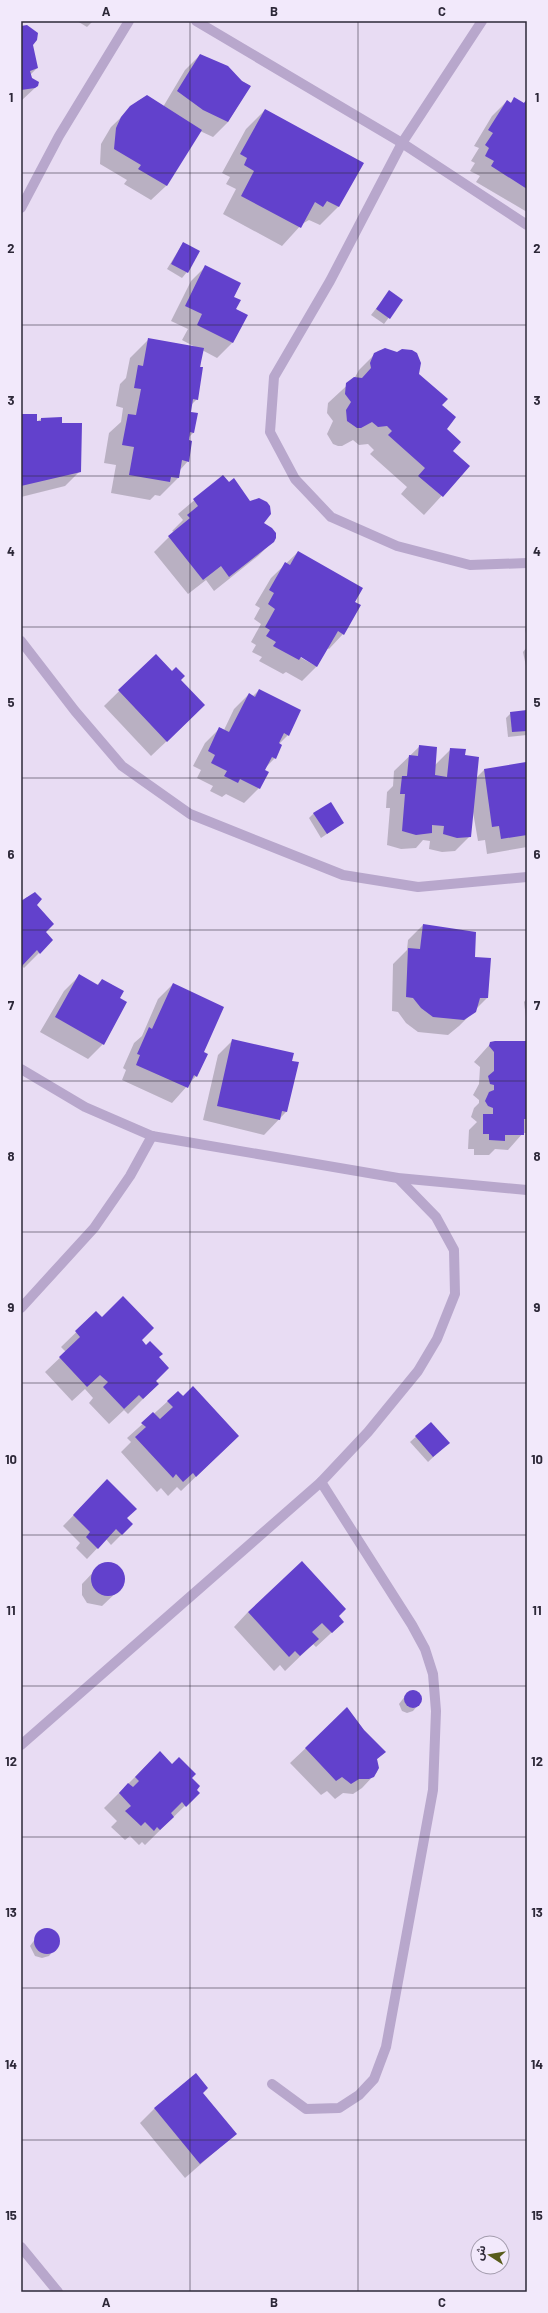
<svg xmlns="http://www.w3.org/2000/svg" width="548" height="2313" font-family="Barlow,'Noto Sans Arabic',sans-serif">
	<style>
		.shadow { fill: #0003; fill-rule: evenodd }
		.building { fill: #6241cc }
		.lines { fill: none; stroke-linecap: round; stroke-linejoin: round }
		.minor { stroke: #b8a7cc; stroke-width: 10 }
		.grid { fill: none; stroke: #2d2838; stroke-width: 1; stroke-opacity: 0.55 }
		.neatline { fill: none; stroke: #2d2838; stroke-width: 1.5 }
		.grid-label { font-size: 13px; text-anchor: middle; font-weight: bold; fill: #2d2838 }
	</style>
	<rect width="100%" height="100%" fill="#e8dcf3"/>
	<g class="shadow">
		<polygon points="77,21 93,21 87,27"/>
		<polygon points="21,27 32,45 37,68 30,75 37,86 21,101"/>
		<polygon points="200,55 250,86 228,122 213,137 200,131 166,186 151,200 124,184 127,180 100,164 101,144 111,127 138,101 147,96 163,107 185,70"/>
		<polygon points="515,99 523,104 527,100 527,212 476,182 480,176 470,171 475,163 471,161 479,148 474,146 492,116 507,101 510,103"/>
		<polygon points="265,110 362,163 338,207 320,225 309,220 302,224 282,246 223,214 236,189 226,184 230,177 222,173 246,129"/>
		<polygon points="183,243 187,272 182,278 167,269"/>
		<polygon points="206,266 233,297 235,309 246,315 232,343 217,358 202,350 197,399 191,405 190,413 194,432 188,438 188,461 180,470 178,478 160,496 155,495 150,500 111,493 116,465 104,463 109,433 121,422 123,408 116,406 120,384 126,378 130,358 148,340 197,348 182,340 188,329 171,321 191,281"/>
		<polygon points="389,292 402,300 384,324 371,315"/>
		<polygon points="385,349 418,374 441,405 452,451 469,466 424,515 401,494 407,487 370,454 374,450 368,444 359,445 353,440 342,446 338,446 333,444 327,434 333,421 327,413 328,403 354,379 359,370 378,351"/>
		<polygon points="21,415 36,422 41,419 61,424 80,471 65,486 21,497"/>
		<polygon points="223,476 249,503 273,541 258,556 214,591 206,580 188,594 154,552 174,532 172,531 183,520 178,514"/>
		<path d="M298 552 354 602 343 634 329 649 327 648 317 666 302 681 286 672 283 674 259 661 262 657 252 652 256 645 251 642 261 624 254 619 260 608 255 605 271 578ZM297 653 314 663V665L296 655Z"/>
		<polygon points="527,627 527,638 525,629"/>
		<polygon points="527,647 527,671 523,652"/>
		<polygon points="156,655 180,680 189,720 151,756 104,706"/>
		<polygon points="259,690 288,735 279,744 275,758 266,767 259,788 244,803 226,794 222,797 210,791 213,786 197,778 201,770 193,766 205,743 220,728 224,730 234,709 249,694 253,696"/>
		<polygon points="527,711 527,735 508,737 506,718 511,713"/>
		<polygon points="420,746 435,765 451,749 464,756 476,778 484,770 525,763 527,847 487,854 485,840 478,841 473,812 470,836 455,851 442,852 429,849 430,841 423,840 416,848 401,849 387,845 390,808 386,808 387,792 393,786 394,771"/>
		<polygon points="314,813 343,823 321,838 309,818"/>
		<polygon points="27,897 35,905 44,932 52,940 24,968 21,965 21,903"/>
		<polygon points="423,925 474,958 490,959 487,998 459,1026 448,1035 418,1032 406,1023 398,1012 392,1011 393,964 407,950 408,940"/>
		<polygon points="79,976 96,986 102,980 103,1044 88,1059 40,1032 64,991"/>
		<polygon points="173,984 202,1053 196,1076 172,1103 122,1080 126,1070 123,1068 134,1043 142,1036 158,999"/>
		<polygon points="527,998 527,1025 524,1002"/>
		<polygon points="233,1040 297,1063 286,1112 264,1135 203,1120 218,1055"/>
		<polygon points="491,1043 527,1043 527,1133 523,1133 508,1150 495,1149 489,1155 474,1155 474,1149 468,1149 469,1130 477,1122 471,1117 474,1108 479,1103 479,1100 473,1095 479,1084 480,1067 474,1062"/>
		<polygon points="96,1313 102,1318 141,1340 155,1381 158,1384 128,1414 124,1410 109,1424 89,1403 93,1398 85,1389 72,1401 45,1372 66,1352 61,1347"/>
		<polygon points="178,1392 238,1436 181,1491 177,1487 168,1496 161,1488 157,1492 121,1452 131,1442 127,1438"/>
		<polygon points="431,1423 443,1448 428,1462 410,1442"/>
		<polygon points="107,1481 126,1518 132,1524 111,1545 106,1539 87,1559 76,1548 80,1543 63,1526"/>
		<polygon points="110,1564 115,1565 122,1573 121,1588 102,1606 87,1603 82,1595 82,1584 100,1565"/>
		<polygon points="248,1612 338,1616 343,1622 316,1647 313,1644 285,1671 280,1665 274,1671 234,1627"/>
		<polygon points="414,1690 419,1693 421,1698 418,1705 413,1711 407,1713 402,1711 399,1704 409,1691"/>
		<polygon points="347,1709 364,1730 385,1752 376,1760 378,1768 377,1772 362,1788 353,1794 343,1793 335,1799 327,1791 321,1795 290,1763"/>
		<polygon points="160,1752 198,1793 145,1845 142,1842 139,1845 130,1836 125,1840 111,1827 117,1821 104,1808"/>
		<polygon points="49,1929 56,1933 59,1940 54,1950 49,1956 42,1958 35,1956 30,1946 41,1931"/>
		<polygon points="202,2093 235,2134 185,2178 140,2123 155,2108"/>
	</g>
	<g class="building">
		<polygon points="27,25 38,33 37,40 33,45 38,68 30,71 32,78 39,82 38,86 35,88 21,90 21,26"/>
		<polygon points="200,54 228,66 242,81 251,86 228,122 203,110 177,91"/>
		<polygon points="147,95 202,130 167,186 138,169 141,165 114,149 116,128 121,117 130,106"/>
		<polygon points="514,97 524,103 527,99 527,189 491,166 494,161 485,156 489,148 485,145 493,133 488,130 507,100 511,103"/>
		<polygon points="265,109 364,163 339,207 327,201 323,207 315,202 301,228 241,196 254,171 244,165 247,158 240,154"/>
		<polygon points="183,242 200,251 188,273 171,264"/>
		<polygon points="205,265 241,283 234,297 241,300 236,309 248,315 233,343 197,325 202,314 185,306"/>
		<polygon points="389,290 403,300 390,319 376,309"/>
		<polygon points="148,338 204,348 200,367 203,367 198,400 193,399 191,412 198,413 194,433 190,432 189,440 192,441 189,462 182,460 179,478 171,477 170,482 129,475 134,447 122,445 128,414 136,415 141,389 134,388 138,365 143,366"/>
		<polygon points="385,348 397,352 402,349 412,350 417,353 421,363 419,374 448,399 442,405 456,417 447,429 461,442 453,451 470,466 443,497 418,476 425,468 388,435 392,431 387,426 378,427 372,422 361,428 357,428 347,421 346,410 351,402 345,394 346,383 354,377 362,378 371,368 370,363 374,353"/>
		<polygon points="21,414 37,414 37,421 41,421 41,418 62,417 62,423 82,423 81,472 21,486"/>
		<polygon points="223,475 229,482 234,478 250,501 259,498 267,502 270,506 271,514 264,523 272,528 276,533 276,538 274,542 229,577 221,566 203,580 168,536 190,518 187,515 198,506 193,499"/>
		<polygon points="298,551 363,588 355,602 361,605 344,635 338,631 317,667 301,657 299,660 273,646 276,642 266,636 270,630 265,627 275,609 268,604 274,593 269,590 285,562 290,565"/>
		<polygon points="156,654 172,671 176,667 185,676 181,680 205,705 167,742 118,690"/>
		<polygon points="259,689 301,710 289,736 284,733 279,743 282,745 276,759 272,757 265,770 269,772 260,789 240,779 238,783 224,776 227,771 211,763 215,755 208,751 219,727 229,732 249,693 255,697"/>
		<polygon points="527,710 527,731 512,732 510,712"/>
		<polygon points="419,745 437,747 435,775 447,777 450,748 466,749 465,755 479,757 471,837 457,838 443,834 444,826 432,825 432,833 416,835 402,831 405,794 400,794 402,776 407,776 409,755 418,756"/>
		<polygon points="526,762 527,835 501,839 499,826 492,827 484,769"/>
		<polygon points="331,802 344,823 327,834 313,813"/>
		<polygon points="35,892 42,899 37,905 54,924 46,932 53,940 40,954 37,950 21,967 21,901"/>
		<polygon points="423,924 476,932 475,957 491,958 488,998 480,998 476,1012 464,1020 433,1017 421,1008 413,998 406,997 408,948 420,949"/>
		<polygon points="79,974 98,985 102,979 124,991 120,998 127,1002 104,1045 55,1017"/>
		<polygon points="173,983 224,1007 204,1052 208,1054 197,1077 194,1075 188,1088 136,1065 140,1055 137,1054 149,1027 152,1029"/>
		<polygon points="232,1039 294,1053 292,1061 299,1062 287,1112 282,1111 280,1120 217,1106"/>
		<polygon points="495,1041 527,1041 527,1119 524,1119 524,1135 505,1135 505,1141 489,1140 489,1134 483,1134 483,1114 493,1114 493,1108 488,1106 485,1101 489,1092 494,1090 494,1085 490,1084 488,1076 494,1071 494,1052 489,1046 490,1042"/>
		<polygon points="123,1296 154,1328 142,1340 146,1345 150,1341 163,1354 159,1357 169,1368 156,1381 159,1384 143,1399 139,1395 124,1409 103,1387 108,1382 100,1375 87,1387 59,1357 80,1337 75,1331 96,1311 102,1317"/>
		<polygon points="193,1386 239,1436 196,1477 193,1473 183,1482 176,1474 173,1478 135,1437 146,1427 141,1423 153,1412 160,1419 173,1407 167,1401 178,1391 183,1396"/>
		<polygon points="431,1422 450,1443 433,1457 415,1436"/>
		<polygon points="107,1479 137,1509 127,1518 133,1524 122,1535 116,1529 98,1549 86,1537 90,1532 73,1515"/>
		<polygon points="302,1561 346,1609 339,1616 344,1622 332,1633 322,1623 312,1632 319,1639 300,1656 295,1651 289,1657 248,1612"/>
		<circle cx="108" cy="1579" r="17"/>
		<circle cx="413" cy="1699" r="9"/>
		<polygon points="347,1707 364,1730 386,1752 377,1759 379,1768 374,1777 369,1779 359,1779 351,1784 342,1777 336,1781 305,1748"/>
		<polygon points="160,1751 172,1764 179,1757 196,1774 192,1778 200,1786 197,1790 200,1793 186,1807 182,1802 171,1813 174,1817 160,1830 157,1827 154,1831 145,1822 141,1826 125,1811 131,1806 119,1793 128,1783 133,1787 139,1781 135,1777"/>
		<circle cx="47" cy="1941" r="13"/>
		<polygon points="196,2073 208,2088 203,2093 237,2134 200,2164 154,2108"/>
	</g>
	<g class="lines">
		<g class="minor">
			<polyline points="196,21 402,143 527,225"/>
			<polyline points="482,21 402,143 330,281 274,377 270,432 295,479 331,517 397,546 470,565 527,563"/>
			<polyline points="21,208 59,136 129,21"/>
			<polyline points="21,641 75,711 122,766 190,814 343,875 418,887 527,877"/>
			<polyline points="21,1069 85,1107 152,1136 398,1178 527,1190"/>
			<polyline points="21,1308 94,1228 130,1176 152,1136"/>
			<polyline points="21,1745 321,1482 368,1432 418,1371 437,1339 455,1294 454,1250 436,1217 398,1178"/>
			<polyline points="272,2084 306,2109 339,2108 359,2095 374,2079 386,2047 433,1790 436,1711 433,1674 425,1649 412,1625 321,1482"/>
			<polyline points="21,2247 58,2292"/>
		</g>
	</g>
	<path class="grid" d="M190 21V2292M358 21V2292M21 173H527M21 325H527M21 476H527M21 627H527M21 778H527M21 930H527M21 1081H527M21 1232H527M21 1383H527M21 1535H527M21 1686H527M21 1837H527M21 1988H527M21 2140H527"/>
	<rect width="548" height="2313" fill="none" stroke="#f2e9fb" stroke-width="44"/>
	<g transform="translate(490 2255) rotate(282)"><circle r="19" fill="#f2e9fb" stroke="#a39cad"/>
	<path d="M0-3L7 15L0 10L-7 15Z" fill="#585c1b"/>
	<text y="-6" font-size="11" font-weight="bold" text-anchor="middle" fill="#2d2838">ش</text>
	</g>
	<rect x="22" y="22" width="504" height="2269" class="neatline"/>
	<g class="grid-label">
		<text x="106" y="16">A</text>
		<text x="274" y="16">B</text>
		<text x="442" y="16">C</text>
		<text x="11" y="102">1</text>
		<text x="537" y="102">1</text>
		<text x="11" y="253">2</text>
		<text x="537" y="253">2</text>
		<text x="11" y="405">3</text>
		<text x="537" y="405">3</text>
		<text x="11" y="556">4</text>
		<text x="537" y="556">4</text>
		<text x="11" y="707">5</text>
		<text x="537" y="707">5</text>
		<text x="11" y="859">6</text>
		<text x="537" y="859">6</text>
		<text x="11" y="1010">7</text>
		<text x="537" y="1010">7</text>
		<text x="11" y="1161">8</text>
		<text x="537" y="1161">8</text>
		<text x="11" y="1312">9</text>
		<text x="537" y="1312">9</text>
		<text x="11" y="1464">10</text>
		<text x="537" y="1464">10</text>
		<text x="11" y="1615">11</text>
		<text x="537" y="1615">11</text>
		<text x="11" y="1766">12</text>
		<text x="537" y="1766">12</text>
		<text x="11" y="1917">13</text>
		<text x="537" y="1917">13</text>
		<text x="11" y="2069">14</text>
		<text x="537" y="2069">14</text>
		<text x="11" y="2220">15</text>
		<text x="537" y="2220">15</text>
		<text x="106" y="2307">A</text>
		<text x="274" y="2307">B</text>
		<text x="442" y="2307">C</text>
	</g>
</svg>
